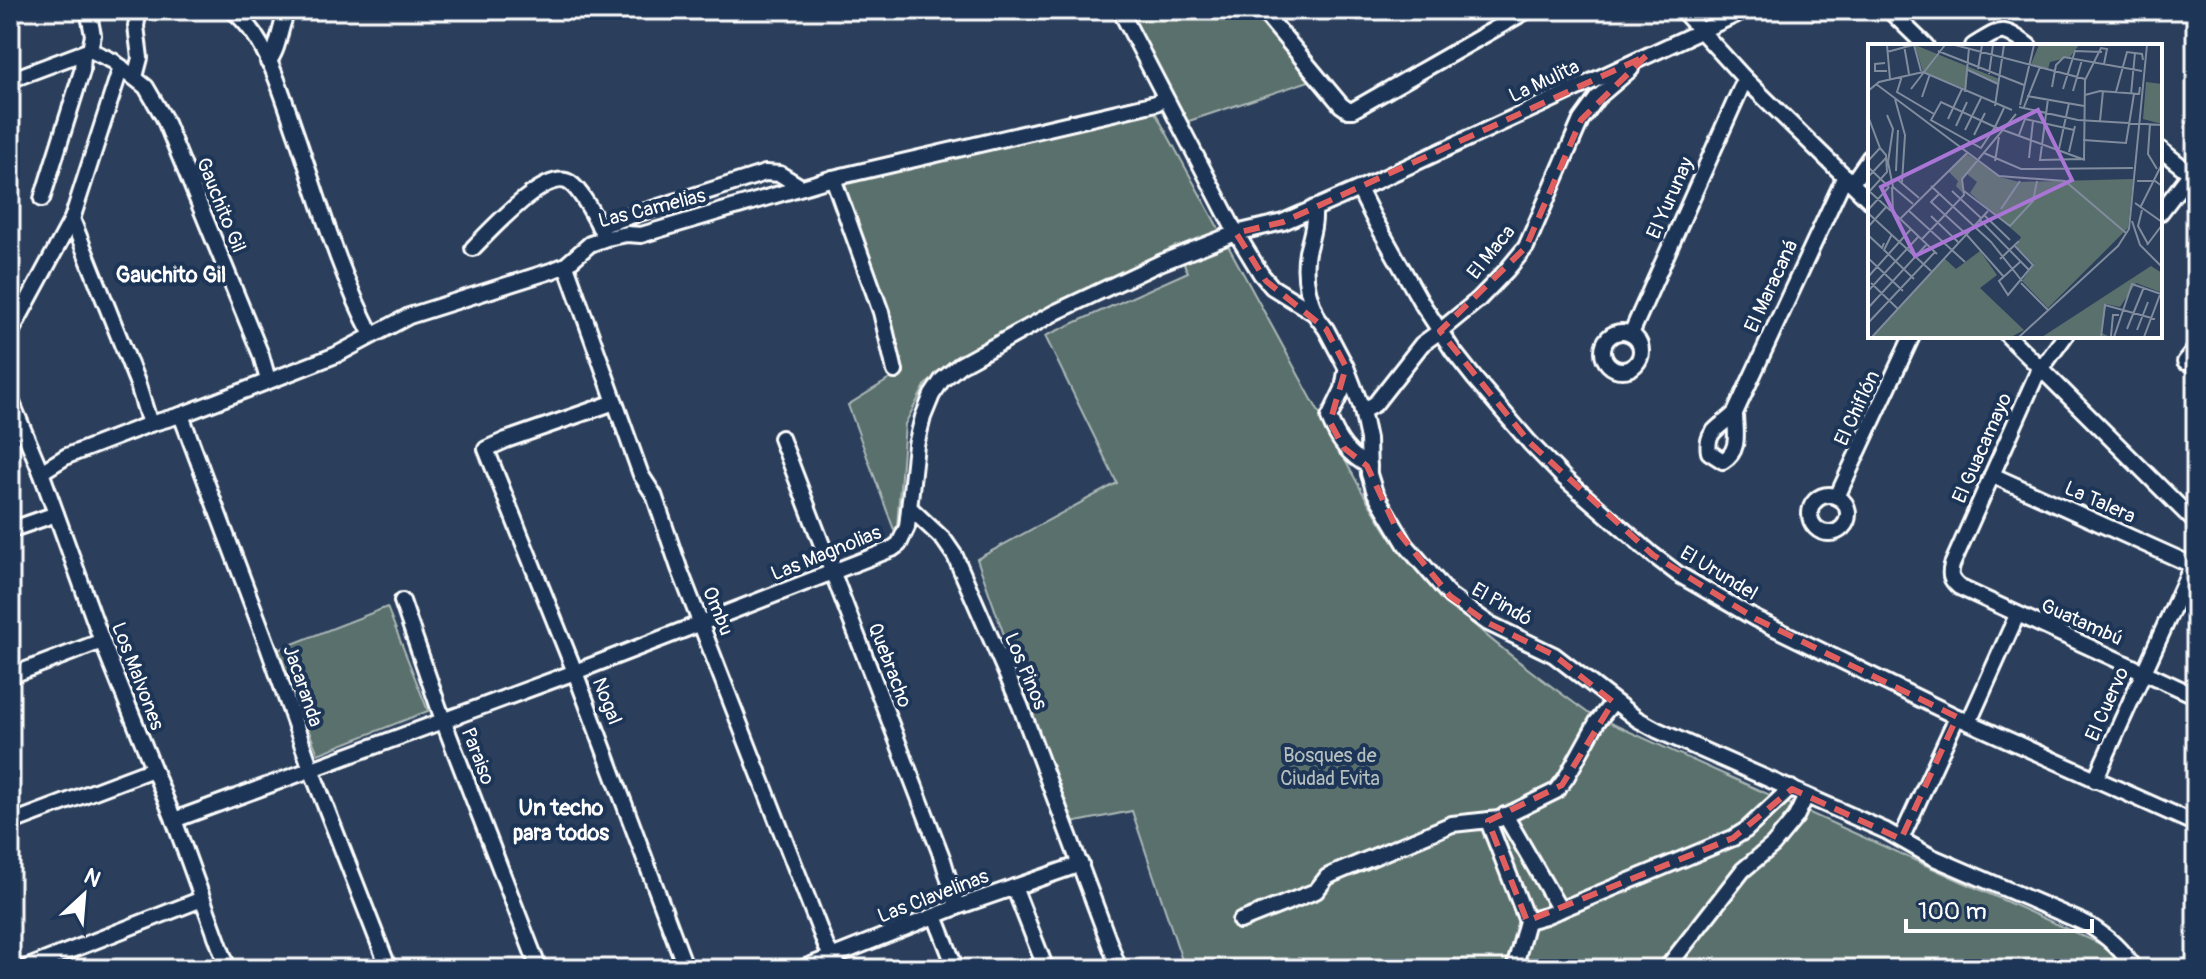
<svg xmlns="http://www.w3.org/2000/svg" width="2206" height="979" font-family="Pangolin,sans-serif">
	<style>
		.green { fill: #5a706d; stroke: #acb8b6; stroke-width: 2 }
		.lines { fill: none; stroke-linecap: round; stroke-linejoin: round }
		.street-casing { stroke: #fff; stroke-width: 20 }
		.street { stroke: #1d3557; stroke-width: 14 }
		.marked { fill: none; stroke: #e05e5e; stroke-width: 6; stroke-dasharray: 16 10; stroke-linejoin: round }
		.labels { text-anchor: middle; dominant-baseline: central; stroke-width: 8; stroke-linejoin: round; paint-order: stroke }
		.street-label { font-size: 20px; fill: #fff; stroke: #1d3557 }
		.park-label { font-size: 20px; fill: #b5bfbd; stroke: #1d3557 }
		.neighbourhood-label { font-size: 22px; font-weight: bold; fill: #fff; stroke: #1d3557 }
		.inset-road { fill: none; stroke: #808c9d; stroke-width: 2 }
		.view { fill: #a976d5; fill-opacity: 0.15; stroke: #a976d5; stroke-width: 4 }
		.inset-edge { fill: none; stroke: #fff; stroke-width: 4 }
	</style>
	<rect width="100%" height="100%" fill="#2b3f5c"/>
	<filter id="ink" filterUnits="userSpaceOnUse"><feTurbulence type="fractalNoise" baseFrequency=".0125" numOctaves="2"/><feDisplacementMap in="SourceGraphic" scale="16" xChannelSelector="R" yChannelSelector="G"/><feConvolveMatrix kernelMatrix="1 2 1 2 8 2 1 2 1" color-interpolation-filters="sRGB"/></filter>
	<g filter="url(#ink)">
		<g class="green">
			<polygon points="1128,10 1253,10 1312,80 1186,122"/>
			<path d="M1154 110 1364 495C1376 514 1387 535 1401 552 1455 615 1521 665 1588 713L2156 969H1185L1132 811 1071 823 977 559 1117 483 1045 336 1188 272 1175 246 965 355 926 384 905 424 897 526 894 530 848 405 904 370 843 185 850 181Z"/>
			<polygon points="387,607 428,711 318,754 277,650"/>
		</g>
		<g class="lines">
			<g class="street-casing">
				<g id="street">
					<polyline points="88,10 93,35 90,50"/>
					<path d="M232 10C268 39 281 92 296 134 319 201 339 272 372 335"/>
					<path d="M1120 10 1236 233 1261 274 1272 287 1314 313 1326 329 1346 367 1361 406 1368 439 1369 474 1375 493 1406 545 1450 596 1488 623 1554 655 1637 719 1657 730 1886 831 1932 857 2087 924C2107 936 2122 949 2134 969"/>
					<polyline points="1262,10 1341,105 1348,110 1353,110 1528,10"/>
					<polyline points="1682,10 1745,79 1870,201"/>
					<polyline points="1889,10 1926,46"/>
					<path d="M1973 46C2001 29 2001 25 2029 46"/>
					<polyline points="90,50 113,61 146,87 164,118 261,355 268,380"/>
					<path d="M268 62C280 48 279 26 288 10"/>
					<polyline points="135,77 140,58 136,26 139,10"/>
					<polyline points="10,80 90,50"/>
					<polyline points="2160,149 2196,178"/>
					<polyline points="833,178 881,312 895,371"/>
					<polyline points="1852,183 1870,157"/>
					<polyline points="1359,189 1373,217 1421,302 1453,351 1475,379 1530,443 1564,478 1653,555 1678,574 1756,619 1957,717 2196,824"/>
					<polyline points="42,199 82,71 83,53"/>
					<path d="M1314 208C1315 225 1311 236 1307 252 1303 274 1307 294 1316 314"/>
					<polyline points="2160,213 2196,166"/>
					<polyline points="72,219 137,382 150,424"/>
					<polyline points="599,226 765,173 780,174 801,187"/>
					<path d="M473 248C489 232 547 167 570 183 582 191 595 218 602 231"/>
					<polyline points="566,265 641,475 654,495 679,568 826,946 840,969"/>
					<circle cx="1622" cy="351" r="19"/>
					<polyline points="10,334 72,219 121,67"/>
					<polyline points="1631,334 1745,79"/>
					<polyline points="2008,336 2196,523"/>
					<path d="M2065 336 2036 376 1952 565C1949 576 1951 580 1959 587L2196 696"/>
					<polyline points="2185,362 2196,348"/>
					<path d="M1346 372 1343 389 1329 418C1338 440 1348 455 1369 466"/>
					<polyline points="10,398 41,472 102,641 174,820 228,969"/>
					<polyline points="615,402 506,440 486,449 575,672 686,969"/>
					<polyline points="1362,411 1375,404 1422,344 1440,331 1479,299 1506,271 1526,247 1581,120 1597,98 1631,69"/>
					<path d="M1735 413C1735 432 1741 450 1723 461L1709 452C1705 430 1722 427 1735 413L1845 176"/>
					<polyline points="181,415 267,644 311,769 389,969"/>
					<polyline points="781,438 943,860 957,907"/>
					<polyline points="41,472 67,456 150,424 181,415 336,355 409,316 551,271 566,265 590,244 607,238 627,234 641,235 833,178 1156,103 1164,98"/>
					<polyline points="1992,475 2192,565"/>
					<circle cx="1829" cy="514" r="19"/>
					<polyline points="1837,497 1912,336"/>
					<polyline points="910,508 944,540 955,556 1020,705 1119,969"/>
					<polyline points="10,530 56,514"/>
					<polyline points="402,601 443,720 539,969"/>
					<polyline points="10,676 102,641"/>
					<polyline points="1969,722 2017,615"/>
					<polyline points="2095,780 2196,557"/>
					<polyline points="1505,815 1560,910"/>
					<polyline points="174,820 575,672 892,549 899,544 907,527 916,445 923,417 932,395 942,380 960,365 1056,312 1160,263 1236,233 1283,222 1359,189 1746,10"/>
					<polyline points="1488,821 1527,921 1514,969"/>
					<polyline points="10,823 153,769"/>
					<polyline points="1901,839 1957,717"/>
					<polyline points="1014,887 1046,969"/>
					<polyline points="935,916 956,969"/>
					<polyline points="1240,921 1316,891 1327,877 1333,874 1452,824 1499,819 1556,791 1566,778 1597,722 1613,702"/>
					<polyline points="1527,921 1545,916 1733,838 1746,830 1791,788"/>
					<polyline points="23,969 202,899"/>
					<polyline points="801,969 957,907 1081,864"/>
					<polyline points="1666,969 1743,870 1773,845 1787,828 1796,817 1806,796"/>
				</g>
			</g>
			<use href="#street" class="street"/>
		</g>
	</g>
	<path class="marked" d="M1646 56 1581 120 1526 247 1440 331 1530 443 1653 555 1756 619 1957 717 1901 839 1792 789 1733 838 1527 921 1488 821 1562 785 1613 702 1554 655 1488 623 1450 596 1398 532 1367 466 1344 448 1330 422 1346 367 1326 329 1266 281 1236 233 1283 222Z"/>
	<g class="labels">
		<g class="street-label">
			<text transform="translate(1544 81) rotate(-25)">La Mulita</text>
			<text transform="translate(1670 198) rotate(-66)">El Yurunay</text>
			<text transform="translate(221 205) rotate(68)">Gauchito Gil</text>
			<text transform="translate(652 208) rotate(-14)">Las Camelias</text>
			<text transform="translate(1491 252) rotate(-51)">El Maca</text>
			<text transform="translate(1771 286) rotate(-65)">El Maracaná</text>
			<text transform="translate(1857 408) rotate(-65)">El Chiflón</text>
			<text transform="translate(1982 448) rotate(-66)">El Guacamayo</text>
			<text transform="translate(2100 502) rotate(24)">La Talera</text>
			<text transform="translate(826 553) rotate(-22)">Las Magnolias</text>
			<text transform="translate(1719 573) rotate(31)">El Urundel</text>
			<text transform="translate(1502 604) rotate(30)">El Pindó</text>
			<text transform="translate(718 611) rotate(68)">Ombu</text>
			<text transform="translate(2082 622) rotate(24)">Guatambú</text>
			<text transform="translate(890 665) rotate(69)">Quebracho</text>
			<text transform="translate(1026 671) rotate(67)">Los Pinos</text>
			<text transform="translate(138 676) rotate(69)">Los Malvones</text>
			<text transform="translate(303 686) rotate(71)">Jacaranda</text>
			<text transform="translate(607 701) rotate(69)">Nogal</text>
			<text transform="translate(2107 704) rotate(-66)">El Cuervo</text>
			<text transform="translate(478 756) rotate(69)">Paraiso</text>
			<text transform="translate(933 896) rotate(-21)">Las Clavelinas</text>
		</g>
		<g class="park-label">
			<text x="1330" y="755">Bosques de<tspan x="1330" dy="23">Ciudad Evita</tspan></text>
		</g>
		<g class="neighbourhood-label">
			<text x="171" y="275">Gauchito Gil</text>
			<text x="561" y="808">Un techo<tspan x="561" dy="25">para todos</tspan></text>
		</g>
	</g>
	<g transform="translate(1868 44)">
		<rect width="294" height="294" fill="#2b3f5c"/>
		<path d="M47 1 131 35 130 40 100 26 98 45 55 28ZM171 1H211L202 13 182 18 180 25 163 20ZM278 38 294 40V80L275 75ZM99 110 132 133 151 138 265 135 260 184 180 264 154 237 166 220 148 202 153 193 102 149 109 138 99 130 94 134 95 149 88 142 90 137 80 127ZM112 207 129 231 112 244 156 286 143 293H4L76 214 88 225ZM283 222 294 229 292 248 268 239 252 263 238 260 234 289 242 293H174Z" fill="#5a706d"/>
		<path class="inset-road" d="M19 1 22 35M36 1 41 30M46 1 53 27M87 1 217 35M70 7 156 41M19 8 45 1M17 19 7 20V27H19M110 25 114 1M100 26 130 40M121 30 125 1M34 32 29 48 66 70M8 40 131 132 197 137 258 189M184 43 188 21 196 13 274 27M43 45 77 1M195 45 207 7 234 8M0 47 11 38 55 28 144 66M205 47 214 16M97 48 101 4M248 48 259 8 274 10 275 16M263 50 267 9M217 51 232 47 271 50 272 43M159 52 216 62M54 53 62 30M27 55 37 91 34 138M180 55 172 116 215 115M152 61 166 1M127 62 136 1M151 63 210 76 294 81M156 63 172 23M136 64 127 83 113 104 63 76 73 58 127 83 135 86 217 116M19 71 25 85 20 118 25 143M0 72 12 104 0 117M80 75 94 45M232 77 235 47M282 80 280 110 289 125M88 82 99 58M97 86 113 54M106 91 117 69M151 91 157 75 206 86M215 96 258 99 266 50M191 105 201 59M201 108 207 82M116 109 153 125 265 124M161 114 165 77M216 115 217 36 233 4 239 5 236 20M127 117 131 93M0 123 21 143M28 127 30 86M0 133 18 114M29 135 51 154M269 137H287L294 142M63 142 123 198 154 237M24 143 25 169M25 143 45 160M0 146 23 167M84 147 113 174M96 147 142 182 165 157 169 137M0 149 19 128 18 111 12 104M71 150 63 158 98 190M267 159 294 178M272 164 294 120M133 165 152 137M0 166 21 143M40 166 97 218M274 166 270 182 280 200M25 168 69 210M0 169 63 227M116 171 142 196M63 172 90 198M32 175 99 109M111 175 161 226M264 177 272 201 294 223M0 183 19 162M24 190 16 206 46 235M98 190 136 233M0 191 14 204 16 199M54 195 96 151 94 135 148 70M146 201 165 221 140 251 131 237 152 218M279 201 294 181M0 214 35 247M132 215 151 197M0 233 43 185M3 239 30 265M153 239 180 266M0 247 51 192M0 264 59 200M0 279 67 208M259 285 276 243M269 286 280 258M243 292 245 271H251M4 293 120 167M151 293 250 202 261 185 279 1M233 293 237 261 287 275M246 293 264 240 293 250M276 293 293 248"/>
		<path class="view" d="M170 66 204 136 47 212 13 143Z"/>
		<rect width="294" height="294" class="inset-edge"/>
	</g>
	<rect width="2206" height="979" fill="none" stroke="#1d3557" stroke-width="40"/>
	<rect x="20" y="20" width="2166" height="939" fill="none" stroke="#fff" stroke-width="3" filter="url(#ink)"/>
	<g transform="translate(84 895) rotate(26)" stroke="#1d3557" stroke-width="6" paint-order="stroke">
	<path d="M0-6L14 30L0 20L-14 30Z" fill="#ffffff"/>
	<text y="-12" font-size="22" font-weight="bold" text-anchor="middle" fill="#ffffff">N</text>
	</g>
	<path d="M1906 919v12h186v-12" fill="none" stroke="#ffffff" stroke-width="4"/>
	<text x="1918" y="919" font-size="24" fill="#ffffff" stroke="#1d3557" stroke-width="6" paint-order="stroke">100 m</text>
</svg>
